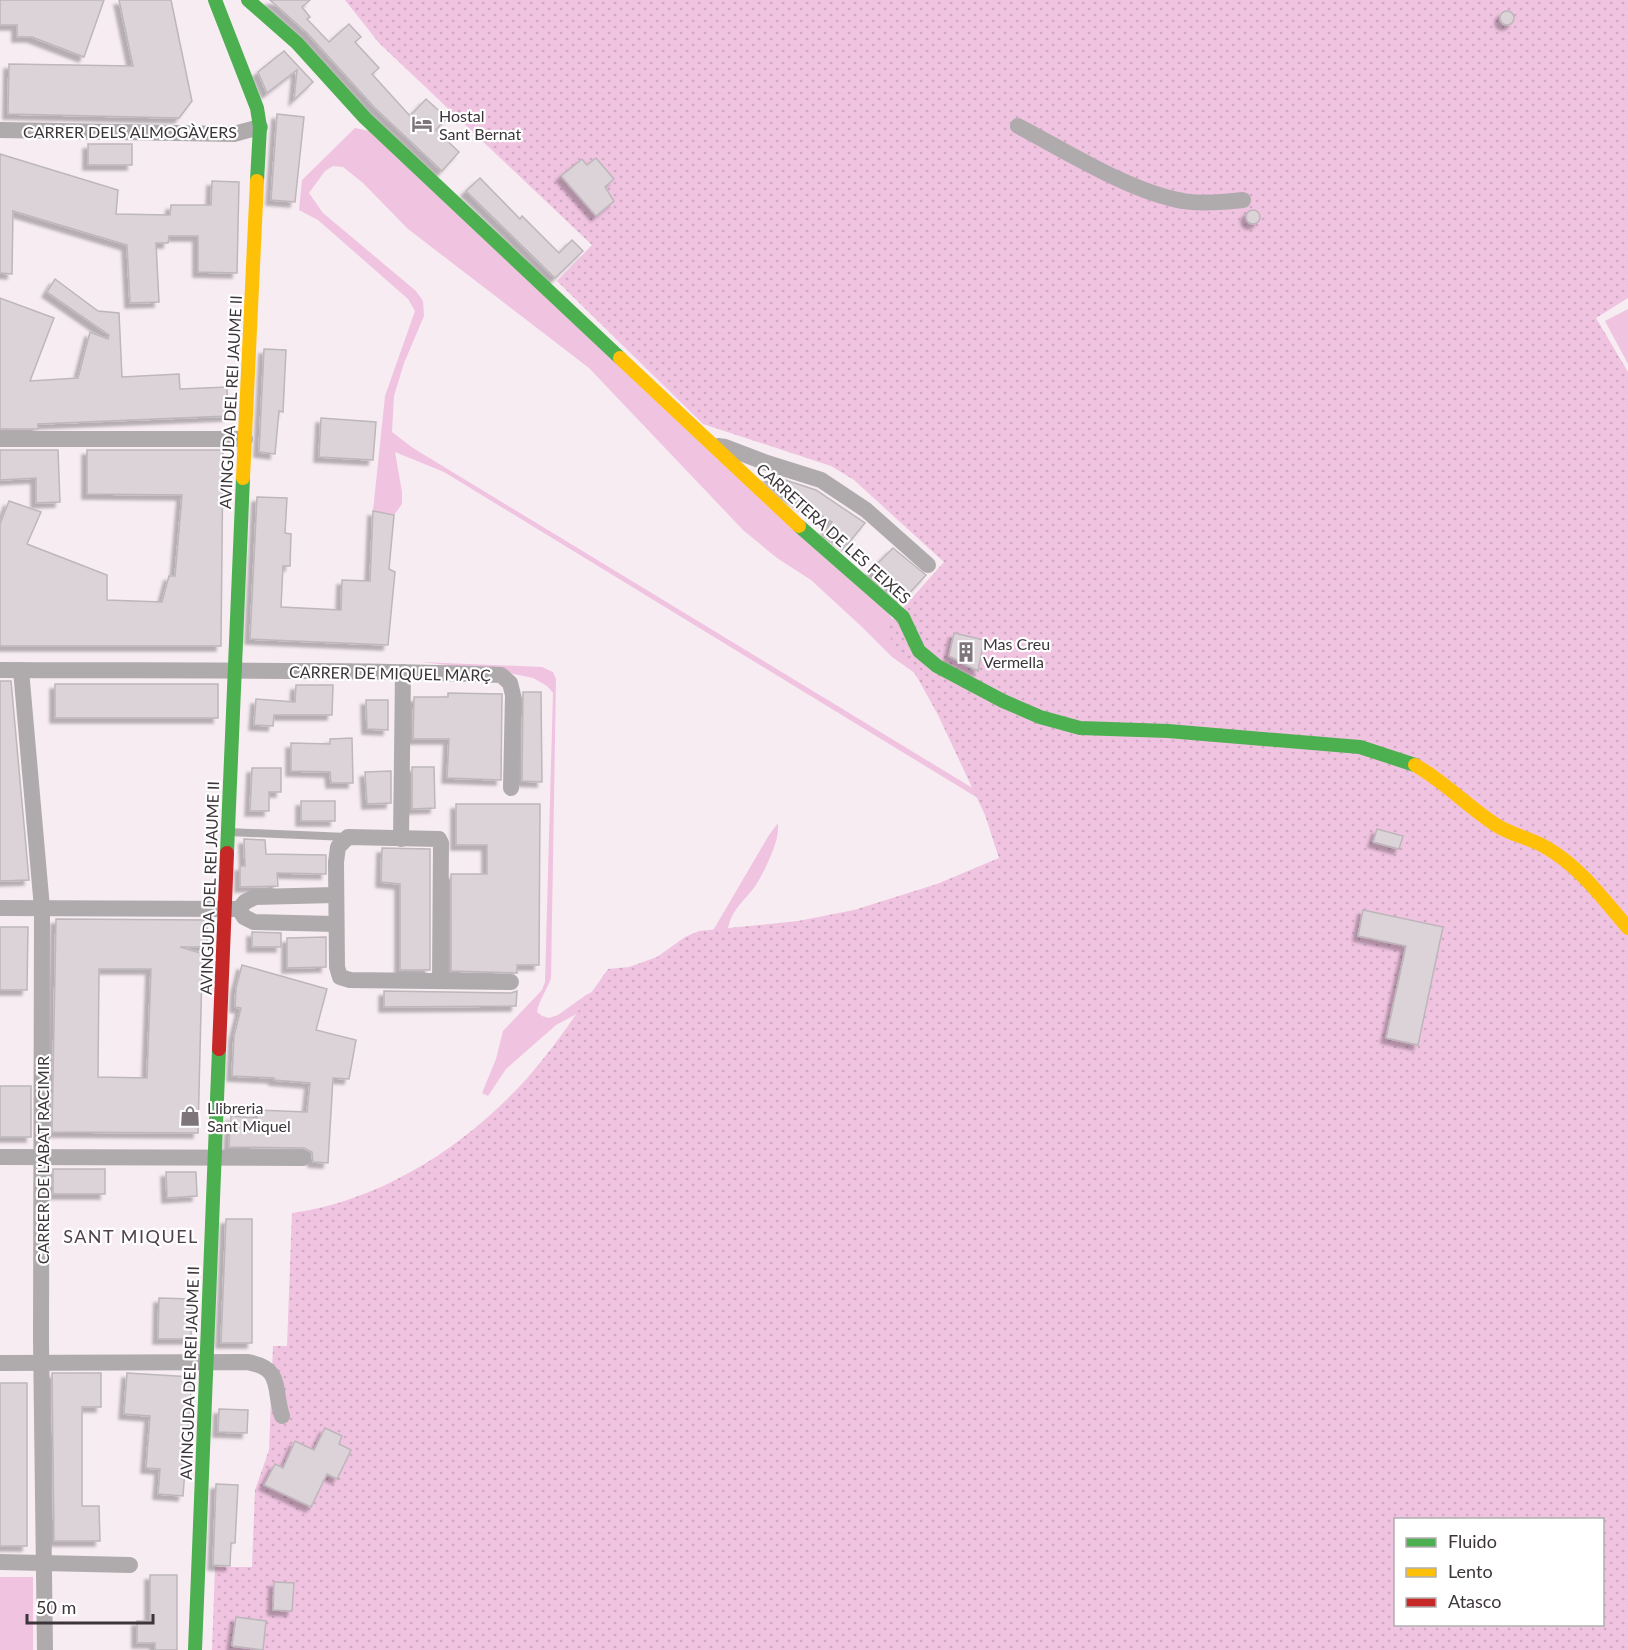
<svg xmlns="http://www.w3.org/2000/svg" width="1628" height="1650" font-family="Lato,sans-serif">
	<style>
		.grass { fill: #f0c3e0 }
		.park { fill: url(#park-dots); fill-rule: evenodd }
		.building { fill: #dbd3d8; stroke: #bdb6ba; stroke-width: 1.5; fill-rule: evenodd; filter: url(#shadow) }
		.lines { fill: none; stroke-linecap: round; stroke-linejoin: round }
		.lane { stroke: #afabad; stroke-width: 8 }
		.street { stroke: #afabad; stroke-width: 16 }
		.fast { stroke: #4caf50; stroke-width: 14 }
		.slow { stroke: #ffc107; stroke-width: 14 }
		.jam { stroke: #c62828; stroke-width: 14 }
		.labels { text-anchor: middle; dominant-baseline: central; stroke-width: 4.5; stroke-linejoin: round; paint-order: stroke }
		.poi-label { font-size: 16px; fill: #3c353a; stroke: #fff; text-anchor: start }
		.street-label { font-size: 16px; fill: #3c353a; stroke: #fff }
		.neighbourhood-label { font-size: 18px; letter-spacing: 1.5px; fill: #4f4049; stroke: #fff }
	</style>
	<defs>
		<pattern id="park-dots" width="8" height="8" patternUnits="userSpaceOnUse" patternTransform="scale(1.5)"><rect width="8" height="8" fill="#f0c3e0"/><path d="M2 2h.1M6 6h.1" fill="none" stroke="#cfa8c1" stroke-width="1.8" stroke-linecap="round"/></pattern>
		<filter id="shadow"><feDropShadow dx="-5" dy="5" stdDeviation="1.5" flood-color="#0004"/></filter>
	</defs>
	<rect width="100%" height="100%" fill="#f7ecf2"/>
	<g class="grass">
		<polygon points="355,128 374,132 882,601 929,683 892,657 862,627 811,580 777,558 743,530 589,368 408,229 363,183 343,167 333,166 325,171 309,193 323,213 416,291 423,301 424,316 404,363 394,396 392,432 413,448 989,798 1017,822 444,472 395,452 402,492 402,504 394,515 373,511 385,396 415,311 408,299 318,220 299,210 302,180"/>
		<polygon points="1628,309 1628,364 1605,321"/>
		<path d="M421 662 542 667 553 672 556 679 551 978C547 990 539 1000 537 1012L542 1016 549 1018 558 1015 586 995 711 934 769 835 778 823C778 827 778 833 777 837 775 849 761 879 753 889 740 905 730 912 727 934L556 1025 506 1069 488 1096 482 1093 496 1059 503 1031 542 990 545 982 553 693 547 686 533 678 500 671Z"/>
		<rect x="0" y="1577" width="33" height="73"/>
	</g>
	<path class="park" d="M345 0H1628V298L1596 318 1628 372V1650H212L215 1567H252L255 1490 269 1450 273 1346H287L292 1213C383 1201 470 1143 529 1076 558 1043 582 1005 608 969L629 967 657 957 685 937 699 931 798 921 854 910 937 884 999 858 985 815 938 715 917 677 884 629 944 562 854 480 831 466 703 424 557 281 592 245 379 43ZM1396 1520H1602V1624H1396Z"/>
	<g class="building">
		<polygon points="0,0 104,0 84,57 32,37 17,37 17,25 0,25"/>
		<polygon points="119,0 171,0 192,101 179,118 8,114 9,64 133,66"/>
		<polygon points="270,0 310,0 302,7 310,17 307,19 329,42 349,24 361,37 355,42 379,68 372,74 410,116 426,99 447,118 436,130 459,152 442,171 375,108 307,33"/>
		<circle cx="1507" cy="18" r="7"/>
		<polygon points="284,51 313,82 294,100 297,70 267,93 258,72"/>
		<polygon points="277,114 304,117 295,202 271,200"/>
		<rect x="88" y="144" width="44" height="21"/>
		<polygon points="0,154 118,190 116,214 170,215 171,205 211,205 212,181 239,182 237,273 198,272 198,236 169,236 168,243 156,243 159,302 130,303 127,245 13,211 12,274 0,273"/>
		<polygon points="596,158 614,179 605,187 614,201 596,216 561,176 582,159 587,165"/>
		<polygon points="480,178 520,219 522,216 559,253 572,240 583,251 555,278 466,191"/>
		<circle cx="1253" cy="217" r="7"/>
		<polygon points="55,279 98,311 119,313 122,377 179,374 180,389 227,387 228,416 38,424 38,429 0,429 0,298 54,318 30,381 78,378 90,332 108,339 109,335 47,292"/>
		<polygon points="264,349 286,350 283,412 279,411 275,454 259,452"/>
		<polygon points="321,418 376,422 373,460 319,457"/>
		<polygon points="0,450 58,450 60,502 36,503 36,478 0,480"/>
		<polygon points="87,450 223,450 221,646 0,646 0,524 9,501 41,512 27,544 107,575 107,600 162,602 169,576 175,576 182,495 87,494"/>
		<polygon points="770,475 816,490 865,523 847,545 826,530 832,522 787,495 768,477"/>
		<polygon points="257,497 287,498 285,533 291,534 290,566 283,566 281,607 341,610 342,580 370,581 373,511 394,515 389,569 395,572 388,645 250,639"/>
		<polygon points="893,548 926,575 904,599 871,570"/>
		<polygon points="954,633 984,640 978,671 949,656"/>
		<polygon points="0,681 11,681 29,880 0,881"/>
		<rect x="55" y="684" width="163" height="34"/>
		<polygon points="296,685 333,685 332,715 274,715 273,726 254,725 256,699 295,702"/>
		<polygon points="523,692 541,692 542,782 522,781"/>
		<polygon points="448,693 502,694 501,780 447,778 449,739 413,739 414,697 448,697"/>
		<polygon points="366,700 388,700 388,730 367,729"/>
		<polygon points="352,738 353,783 331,783 330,772 291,771 291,743 330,744 330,739"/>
		<polygon points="412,767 434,767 435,808 412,809"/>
		<polygon points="252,768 281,768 281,792 269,792 269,811 250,811"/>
		<polygon points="391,771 391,803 367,804 365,772"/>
		<rect x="301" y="801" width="34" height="20"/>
		<polygon points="456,804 540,804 539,965 517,965 517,973 451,971 451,874 487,874 487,845 456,845"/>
		<polygon points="1377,829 1403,836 1399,849 1373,842"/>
		<polygon points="244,839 265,840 266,854 326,855 326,874 277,873 278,886 240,887 240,866 245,866"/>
		<polygon points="382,848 430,849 430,970 400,970 400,884 381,882"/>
		<polygon points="1363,910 1443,927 1418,1045 1386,1038 1406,946 1358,936"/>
		<path d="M56 919 207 920V947H180L207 955V969H202L198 1133 52 1132ZM99 969H151L147 1078 98 1077Z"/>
		<polygon points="0,927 28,927 27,990 0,990"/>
		<polygon points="252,932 281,933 281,947 252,947"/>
		<polygon points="326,937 326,967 287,968 287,938"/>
		<polygon points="242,965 327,989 316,1030 356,1040 349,1079 333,1078 328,1163 313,1162 312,1152 304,1148 229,1147 231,1116 257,1118 257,1110 307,1112 310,1083 274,1080 274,1078 232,1076 234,1036 241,1008 235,1007 236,988"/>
		<polygon points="384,991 511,993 517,991 516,1006 384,1007"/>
		<rect x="0" y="1086" width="31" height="51"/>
		<rect x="53" y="1169" width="52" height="25"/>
		<polygon points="166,1172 196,1172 197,1196 167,1198"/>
		<polygon points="226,1219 252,1219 252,1343 221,1343"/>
		<polygon points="159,1298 192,1299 191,1339 158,1339"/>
		<polygon points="52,1373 101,1373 101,1407 82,1407 82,1506 99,1506 100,1541 54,1541"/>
		<polygon points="127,1373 192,1377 183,1496 158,1494 160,1469 146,1468 150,1416 124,1414"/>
		<rect x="0" y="1383" width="27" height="163"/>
		<polygon points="219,1409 248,1410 247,1433 218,1432"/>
		<polygon points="325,1428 342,1436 339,1444 351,1450 337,1479 327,1474 311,1507 264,1485 275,1464 283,1468 295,1441 314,1450"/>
		<polygon points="216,1484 238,1485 235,1543 231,1543 230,1566 213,1565"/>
		<polygon points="150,1575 177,1575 177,1650 155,1650 155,1643 137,1643 137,1621 150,1621"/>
		<polygon points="274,1582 294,1583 292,1611 273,1610"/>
		<polygon points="236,1617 266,1621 263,1650 232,1646"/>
	</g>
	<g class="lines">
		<polyline class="lane" points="228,832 347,837"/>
		<g class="street">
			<path d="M1018 126C1066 151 1130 192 1183 201 1198 204 1227 202 1243 200"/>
			<polyline points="0,130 234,134 260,127"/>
			<polyline points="0,439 245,439"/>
			<polyline points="718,446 725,447 767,463 821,480 866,510 928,565"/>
			<path d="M0 670C167 671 334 669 501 675L510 683 513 695 511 788"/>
			<polyline points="21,670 42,908 41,1340 45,1650"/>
			<polyline points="401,839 403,672"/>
			<polyline points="0,908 239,909 244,917 254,922 335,924"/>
			<polyline points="239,909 245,902 255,897 335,895"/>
			<polyline points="440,981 441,843 439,839 348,837 338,847 336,862 337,967 340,977 350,980 511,982"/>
			<polyline points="0,1157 303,1158"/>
			<path d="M0 1363 247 1362C284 1368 273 1390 282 1416"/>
			<polyline points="0,1562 130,1565"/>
		</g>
		<g class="fast">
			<polyline points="215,0 257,108 260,127 257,181"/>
			<polyline points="248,0 297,43 365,118 620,358"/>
			<polyline points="799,526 903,617 919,651 937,666 1003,701 1040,717 1080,728 1168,731 1360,747 1415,765"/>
			<polyline points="227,853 243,478"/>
			<polyline points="195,1650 219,1049"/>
		</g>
		<g class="slow">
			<polyline points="620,358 799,526"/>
			<polyline points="243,478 257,181"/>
			<path d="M1415 765C1445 782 1468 807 1496 825 1511 835 1531 838 1547 848 1580 867 1603 899 1628 928"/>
		</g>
		<polyline class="jam" points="219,1049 227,853"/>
	</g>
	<defs>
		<g id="hotel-bare" transform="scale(1.62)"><path d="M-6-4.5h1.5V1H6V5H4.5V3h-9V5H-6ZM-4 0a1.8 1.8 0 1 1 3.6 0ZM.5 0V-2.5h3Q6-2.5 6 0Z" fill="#7d757a" stroke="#fff" stroke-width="2.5" paint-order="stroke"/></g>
		<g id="building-bare" transform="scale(1.62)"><path d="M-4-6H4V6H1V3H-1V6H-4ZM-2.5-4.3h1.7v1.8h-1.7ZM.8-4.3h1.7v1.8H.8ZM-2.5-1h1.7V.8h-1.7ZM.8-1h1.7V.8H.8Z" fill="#7d757a" stroke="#fff" stroke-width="2.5" paint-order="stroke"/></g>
		<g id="shop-bare" transform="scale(1.62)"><path d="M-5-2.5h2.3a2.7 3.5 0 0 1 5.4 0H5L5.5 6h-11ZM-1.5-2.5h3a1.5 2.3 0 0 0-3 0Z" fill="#7d757a" stroke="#fff" stroke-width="2.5" paint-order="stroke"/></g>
	</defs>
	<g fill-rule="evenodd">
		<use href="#hotel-bare" x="422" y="124"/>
		<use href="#building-bare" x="966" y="652"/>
		<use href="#shop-bare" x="190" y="1116"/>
	</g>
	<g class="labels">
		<g class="poi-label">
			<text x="439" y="115">Hostal<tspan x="439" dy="18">Sant Bernat</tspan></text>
			<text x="983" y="643">Mas Creu<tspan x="983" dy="18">Vermella</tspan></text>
			<text x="207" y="1107">Llibreria<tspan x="207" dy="18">Sant Miquel</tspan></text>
		</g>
		<g class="street-label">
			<text x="130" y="131">CARRER DELS ALMOGÀVERS</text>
			<text transform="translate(230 402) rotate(-87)">AVINGUDA DEL REI JAUME II</text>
			<text transform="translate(834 533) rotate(42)">CARRETERA DE LES FEIXES</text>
			<text transform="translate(390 673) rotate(1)">CARRER DE MIQUEL MARÇ</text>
			<text transform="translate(209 888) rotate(-88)">AVINGUDA DEL REI JAUME II</text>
			<text transform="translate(42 1160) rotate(-90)">CARRER DE L'ABAT RACIMIR</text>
			<text transform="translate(189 1373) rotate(-88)">AVINGUDA DEL REI JAUME II</text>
		</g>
		<g class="neighbourhood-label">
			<text x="131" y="1236">SANT MIQUEL</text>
		</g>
	</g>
	<rect x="1394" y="1518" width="210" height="108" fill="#ffffff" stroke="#b1aeb0" stroke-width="1.5"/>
	<rect x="1406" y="1538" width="30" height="9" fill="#4caf50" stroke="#b1aeb0" stroke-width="1.5"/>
	<text x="1448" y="1548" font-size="18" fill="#3c353a">Fluido</text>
	<rect x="1406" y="1568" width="30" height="9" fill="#ffc107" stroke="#b1aeb0" stroke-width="1.5"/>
	<text x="1448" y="1578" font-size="18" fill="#3c353a">Lento</text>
	<rect x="1406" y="1598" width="30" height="9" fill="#c62828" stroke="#b1aeb0" stroke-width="1.5"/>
	<text x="1448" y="1608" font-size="18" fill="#3c353a">Atasco</text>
	<path d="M27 1614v9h126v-9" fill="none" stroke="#3c353a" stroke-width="3"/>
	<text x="36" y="1614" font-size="18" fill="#3c353a" stroke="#ffffff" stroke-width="4.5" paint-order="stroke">50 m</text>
</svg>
